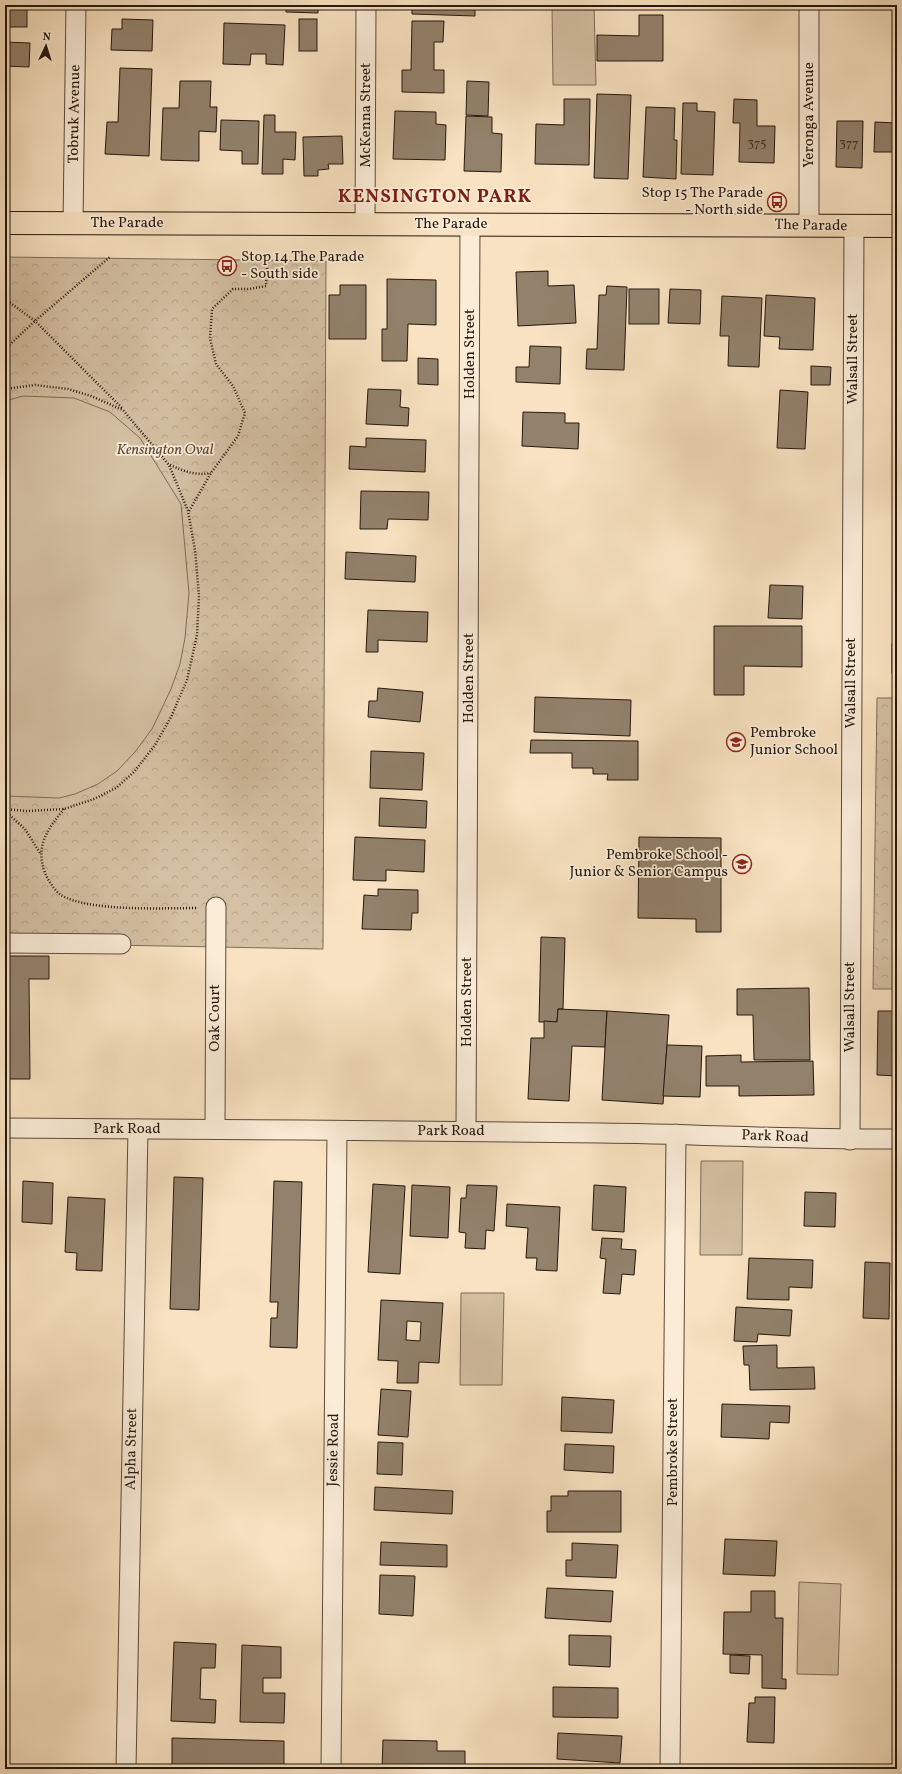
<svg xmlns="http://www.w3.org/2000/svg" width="902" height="1774" font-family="Vollkorn,serif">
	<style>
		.park { fill: url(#park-crowns); stroke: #7c6c58 }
		.garden { fill: #d4c0a3; stroke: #7c6c58 }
		.building { fill: #92816b; stroke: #24180e; fill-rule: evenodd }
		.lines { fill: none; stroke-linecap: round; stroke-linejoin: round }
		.minor-casing { stroke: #594a3b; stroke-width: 21 }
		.major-casing { stroke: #24180e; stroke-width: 24 }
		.path { stroke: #24180e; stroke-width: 2.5; stroke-dasharray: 1 2; stroke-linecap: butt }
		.minor { stroke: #faecd7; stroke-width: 19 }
		.major { stroke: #f8e2c1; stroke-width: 22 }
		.labels { text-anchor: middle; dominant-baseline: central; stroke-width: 3.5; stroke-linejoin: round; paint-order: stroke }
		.number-label { font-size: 13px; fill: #403225 }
		.street-label { font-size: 15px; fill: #24180e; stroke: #faecd7 }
		.poi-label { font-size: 15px; fill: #24180e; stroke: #faecd7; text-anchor: end }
		.park-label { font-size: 15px; font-style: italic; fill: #594a3b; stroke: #faecd7 }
		.district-label { font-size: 19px; font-weight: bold; letter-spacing: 1px; fill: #7a1f14; stroke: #faecd7 }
	</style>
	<defs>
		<pattern id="park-crowns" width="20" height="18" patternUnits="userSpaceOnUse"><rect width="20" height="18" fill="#d4c0a3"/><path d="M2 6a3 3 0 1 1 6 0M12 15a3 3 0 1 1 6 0" fill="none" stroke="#b6a48b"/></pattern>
	</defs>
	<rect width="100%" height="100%" fill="#f8e2c1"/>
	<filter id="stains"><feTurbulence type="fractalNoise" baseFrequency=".005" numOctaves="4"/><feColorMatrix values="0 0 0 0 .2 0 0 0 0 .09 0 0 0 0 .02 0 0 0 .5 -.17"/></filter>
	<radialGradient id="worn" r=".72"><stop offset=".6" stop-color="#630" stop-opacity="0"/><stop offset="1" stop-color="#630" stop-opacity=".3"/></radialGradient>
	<g class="park">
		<polygon points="5,257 326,261 323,949 5,943"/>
		<polygon points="877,698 897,698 897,989 873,989"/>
	</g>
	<g class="garden">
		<polygon points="552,5 594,5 596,85 553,85"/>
		<polygon points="23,396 74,398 110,412 140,438 181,504 189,593 185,638 180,664 171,689 152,729 135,752 117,771 98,784 75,794 59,798 5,796 5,401"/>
		<polygon points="701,1161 743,1161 742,1255 700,1255"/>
		<polygon points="461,1293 504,1293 502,1385 460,1385"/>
		<polygon points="799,1582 841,1584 838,1675 797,1674"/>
	</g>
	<g class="building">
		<rect x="5" y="5" width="22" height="22"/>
		<polygon points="117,5 171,5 171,7"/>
		<polygon points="286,5 318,5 318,13 286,12"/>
		<polygon points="412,5 475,5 475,16 412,14"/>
		<polygon points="639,15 663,15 663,61 597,61 597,35 639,36"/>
		<polygon points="122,19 153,20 152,51 111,50 112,29 122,29"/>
		<rect x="299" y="19" width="18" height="32"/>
		<polygon points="412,21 444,21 443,42 434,42 434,70 444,70 444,93 402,92 402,70 411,70"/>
		<polygon points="224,23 285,25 283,65 266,64 266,54 251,54 250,65 223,64"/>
		<polygon points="5,42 30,43 29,67 5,66"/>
		<polygon points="120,68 152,69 149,156 105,154 107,122 118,122"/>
		<polygon points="180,81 211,81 210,107 217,107 216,132 199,131 199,161 161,160 163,108 179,108"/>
		<polygon points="467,81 489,82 488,116 466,115"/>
		<polygon points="597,94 631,95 628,179 594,178"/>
		<polygon points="564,99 590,99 589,165 535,164 536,124 564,125"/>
		<polygon points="734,99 757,100 757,126 775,126 774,163 739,162 740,123 733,123"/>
		<polygon points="683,103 697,103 697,111 715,112 713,175 681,174"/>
		<polygon points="646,107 675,108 674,140 677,140 676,179 643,177"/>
		<polygon points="395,111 436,112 436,124 446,125 445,160 393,159"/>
		<polygon points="264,115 275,115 275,132 296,132 295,160 283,159 283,174 262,174"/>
		<polygon points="466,116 492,117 492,133 502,134 501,172 464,171"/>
		<polygon points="221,120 259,121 258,164 242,164 242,151 220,150"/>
		<polygon points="837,121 863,121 862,168 836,167"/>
		<polygon points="875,122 897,123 897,152 874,152"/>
		<polygon points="342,136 343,164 328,164 329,169 318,170 318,176 304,176 303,137"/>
		<polygon points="548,271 548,286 574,285 576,323 518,326 516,272"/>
		<polygon points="387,279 436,280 436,325 408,324 407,361 382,361 382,329 387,329"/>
		<polygon points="340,285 366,285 366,339 329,339 329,295 340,295"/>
		<polygon points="607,286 627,287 624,370 586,369 587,349 597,349 599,295 606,295"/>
		<rect x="629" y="289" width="30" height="35"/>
		<polygon points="670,289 701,290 700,324 668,323"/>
		<polygon points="766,295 815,298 813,350 779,349 780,337 764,336"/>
		<polygon points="722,296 762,298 759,367 728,366 729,336 720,336"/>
		<polygon points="530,346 561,347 560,384 516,382 516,367 529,367"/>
		<polygon points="418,358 438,359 438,385 418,384"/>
		<polygon points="811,366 831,367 830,385 811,385"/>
		<polygon points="368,389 401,390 400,407 409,408 408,426 366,424"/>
		<polygon points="780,390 808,392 805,449 777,448"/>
		<polygon points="523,412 565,413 565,423 579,423 578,449 522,446"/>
		<polygon points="366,438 426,440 425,472 349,469 350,446 366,447"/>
		<polygon points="897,457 897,487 895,487"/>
		<polygon points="361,491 429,492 428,520 388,519 387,529 360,529"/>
		<polygon points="346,552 416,556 415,582 345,579"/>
		<polygon points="770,585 803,586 802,619 768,618"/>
		<polygon points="368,610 428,612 427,642 378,640 378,652 366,652"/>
		<polygon points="714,626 802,626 802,667 744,666 744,695 714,695"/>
		<rect x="892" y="644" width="5" height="29"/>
		<polygon points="378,688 423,692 420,722 368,717 369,701 377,701"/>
		<polygon points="535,697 631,700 630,736 534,732"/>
		<polygon points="531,740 638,741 638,780 607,780 608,774 593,774 593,768 572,768 572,753 530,753"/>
		<polygon points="371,751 424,753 422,790 370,788"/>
		<polygon points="380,798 427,801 426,828 379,826"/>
		<polygon points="355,837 425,840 424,872 386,870 386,881 353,880"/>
		<polygon points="639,837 721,838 721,932 696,932 696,919 638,918"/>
		<polygon points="378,889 418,890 418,913 412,913 411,930 362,929 364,895 378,896"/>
		<polygon points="541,937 565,938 563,1009 558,1009 557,1022 539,1022"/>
		<polygon points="5,956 49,956 49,979 29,979 30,1079 5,1079"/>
		<polygon points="809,988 810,1060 754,1060 753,1015 737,1015 737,989"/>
		<polygon points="558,1009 607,1011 605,1047 572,1046 569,1101 528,1099 531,1038 544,1038 544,1021 557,1022"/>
		<polygon points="607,1011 669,1015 663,1104 602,1100"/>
		<polygon points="878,1011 897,1011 897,1076 877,1075"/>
		<polygon points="667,1045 702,1046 700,1097 663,1096"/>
		<polygon points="741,1055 741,1062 813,1061 814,1095 739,1096 739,1086 706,1086 706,1056"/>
		<polygon points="174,1177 203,1178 199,1310 170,1309"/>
		<polygon points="23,1181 53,1183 52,1224 22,1222"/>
		<polygon points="274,1181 302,1182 297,1348 270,1347 271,1318 277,1318 278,1302 270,1302"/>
		<polygon points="373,1184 405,1186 400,1274 368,1272"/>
		<polygon points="412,1185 450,1187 448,1238 410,1236"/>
		<polygon points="467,1185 497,1186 494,1231 486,1230 485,1249 465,1248 466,1233 459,1232 461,1198 466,1198"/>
		<polygon points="594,1185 626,1187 624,1232 592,1230"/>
		<polygon points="805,1192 836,1193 835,1227 804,1226"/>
		<polygon points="68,1197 105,1199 102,1271 76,1270 77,1253 65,1252"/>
		<polygon points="507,1204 560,1207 557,1271 536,1270 537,1258 526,1258 528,1228 506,1226"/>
		<polygon points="602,1238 622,1239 621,1249 636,1250 634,1275 622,1274 620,1294 603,1293 606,1259 600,1258"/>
		<polygon points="749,1258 813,1260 812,1288 789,1287 789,1300 747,1299"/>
		<polygon points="865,1262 890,1263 889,1319 863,1318"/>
		<path d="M381 1300 443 1303 439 1363 419 1362 418 1383H397L398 1361 378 1360ZM407 1321 421 1322 420 1341 406 1340Z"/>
		<polygon points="736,1307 792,1310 790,1336 758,1334 757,1342 734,1341"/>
		<polygon points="777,1345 777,1368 814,1367 815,1389 750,1390 749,1365 744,1365 743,1346"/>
		<polygon points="381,1389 411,1391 408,1437 378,1435"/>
		<polygon points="562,1397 614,1400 612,1433 561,1431"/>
		<polygon points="722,1404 790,1406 789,1423 770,1422 769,1439 721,1437"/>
		<polygon points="378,1442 403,1443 402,1475 377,1474"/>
		<polygon points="565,1444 614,1446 613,1473 564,1470"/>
		<polygon points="375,1487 453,1491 452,1514 374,1510"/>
		<polygon points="568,1491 621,1491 621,1532 547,1532 547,1511 551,1511 551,1496 568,1496"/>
		<polygon points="725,1539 777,1541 775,1576 723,1574"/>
		<polygon points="381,1542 447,1545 447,1567 380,1565"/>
		<polygon points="572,1543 618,1545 616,1578 566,1576 566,1560 572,1560"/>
		<polygon points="380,1575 415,1576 413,1616 379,1614"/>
		<polygon points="547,1588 613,1591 611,1622 545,1618"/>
		<polygon points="751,1591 775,1591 775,1618 783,1618 782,1679 786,1679 786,1689 762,1688 762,1655 723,1654 724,1612 751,1612"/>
		<polygon points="569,1635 611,1636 610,1667 569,1665"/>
		<polygon points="174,1642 216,1644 215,1668 201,1668 200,1699 216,1700 215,1723 171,1721"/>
		<polygon points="242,1645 281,1647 281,1678 263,1678 263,1693 285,1693 284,1723 240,1722"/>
		<polygon points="730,1655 750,1656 749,1674 730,1673"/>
		<polygon points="553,1687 618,1688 618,1718 553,1717"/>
		<polygon points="755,1697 775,1697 774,1743 747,1742 749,1703 755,1703"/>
		<polygon points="558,1733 622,1736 620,1763 557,1759"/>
		<polygon points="172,1738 284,1741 284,1769 172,1769"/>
		<polygon points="383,1740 437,1741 437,1751 465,1751 465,1769 382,1769"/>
	</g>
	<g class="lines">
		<g class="minor-casing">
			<g id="minor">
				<polyline points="73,223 76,5"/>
				<polyline points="365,224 366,5"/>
				<polyline points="809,225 809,5"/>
				<polyline points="5,943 121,944"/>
				<path d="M5 1128C204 1130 402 1130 601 1133 700 1134 798 1140 897 1139"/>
				<polyline points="215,1129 216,907"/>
				<polyline points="466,1131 470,224"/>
				<polyline points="850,1140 854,226"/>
				<polyline points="126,1769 138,1129"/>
				<polyline points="331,1769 337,1131"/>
				<polyline points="670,1769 676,1134"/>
			</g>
		</g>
		<g class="major-casing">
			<polyline id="major" points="5,223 897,226"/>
		</g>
		<g class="path">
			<polyline points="5,299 35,321 122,408"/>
			<polyline points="5,349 35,321 111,256"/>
			<polyline points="5,389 35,385 68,389 91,396 123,410 169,465 188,511 195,550 199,596 197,635 187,680 171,717 155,745 134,772 116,788 94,799 64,809 27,811 5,809"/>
			<path d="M170 465C184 471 195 476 211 473"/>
			<polyline points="189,511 211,473 238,436 245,413 233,386 216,364 210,338 212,309 233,289 249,289 266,286 268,256"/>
			<path d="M64 809C47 830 35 846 45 873 48 880 54 890 61 895 89 912 164 908 198 908"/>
			<polyline points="5,811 25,829 40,853"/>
		</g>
		<use href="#minor" class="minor"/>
		<use href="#major" class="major"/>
	</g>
	<defs>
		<g id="bus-ring" transform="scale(1)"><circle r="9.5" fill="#faecd7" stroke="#8f2418" stroke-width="1.5"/><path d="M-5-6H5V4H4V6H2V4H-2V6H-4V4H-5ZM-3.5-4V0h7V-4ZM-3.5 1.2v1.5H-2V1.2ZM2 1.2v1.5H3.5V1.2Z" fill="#8f2418"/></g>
		<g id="school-ring" transform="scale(1)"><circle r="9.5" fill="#faecd7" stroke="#8f2418" stroke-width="1.5"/><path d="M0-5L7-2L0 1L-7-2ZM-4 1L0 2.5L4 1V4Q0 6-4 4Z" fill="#8f2418"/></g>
	</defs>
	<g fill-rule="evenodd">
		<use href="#bus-ring" x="777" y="202"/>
		<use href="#bus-ring" x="227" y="266"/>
		<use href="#school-ring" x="736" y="742"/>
		<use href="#school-ring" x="742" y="864"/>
	</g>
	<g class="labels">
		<g class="number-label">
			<text x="757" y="144">375</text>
			<text x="849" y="144">377</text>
		</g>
		<g class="street-label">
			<text transform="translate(75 114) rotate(-89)">Tobruk Avenue</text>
			<text transform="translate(366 115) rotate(-90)">McKenna Street</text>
			<text transform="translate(809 115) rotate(-90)">Yeronga Avenue</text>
			<text x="127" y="223">The Parade</text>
			<text x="451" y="224">The Parade</text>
			<text transform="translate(811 226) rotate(1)">The Parade</text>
			<text transform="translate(470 354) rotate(-90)">Holden Street</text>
			<text transform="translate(853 359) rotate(-90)">Walsall Street</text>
			<text transform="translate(469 678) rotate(-90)">Holden Street</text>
			<text transform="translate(851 683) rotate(-90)">Walsall Street</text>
			<text transform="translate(467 1002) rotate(-90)">Holden Street</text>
			<text transform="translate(850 1007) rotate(-90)">Walsall Street</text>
			<text transform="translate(215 1018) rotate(-90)">Oak Court</text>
			<text x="127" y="1129">Park Road</text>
			<text x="451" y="1131">Park Road</text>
			<text transform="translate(775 1137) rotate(2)">Park Road</text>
			<text transform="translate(132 1449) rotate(-89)">Alpha Street</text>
			<text transform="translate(334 1450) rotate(-89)">Jessie Road</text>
			<text transform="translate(673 1452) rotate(-90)">Pembroke Street</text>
		</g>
		<g class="poi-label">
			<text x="763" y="193">Stop 15 The Parade<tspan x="763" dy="17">- North side</tspan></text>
			<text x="241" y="257" text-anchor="start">Stop 14 The Parade<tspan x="241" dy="17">- South side</tspan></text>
			<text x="750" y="733" text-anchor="start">Pembroke<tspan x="750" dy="17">Junior School</tspan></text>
			<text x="728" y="855">Pembroke School -<tspan x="728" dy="17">Junior &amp; Senior Campus</tspan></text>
		</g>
		<g class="park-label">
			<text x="165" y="450">Kensington Oval</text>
		</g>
		<g class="district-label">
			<text x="435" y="197">KENSINGTON PARK</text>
		</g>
	</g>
	<rect width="902" height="1774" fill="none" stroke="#f8e2c1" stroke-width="20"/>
	<rect x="6" y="6" width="890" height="1762" fill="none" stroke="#24180e" stroke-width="2"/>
	<rect x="10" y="10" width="882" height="1754" fill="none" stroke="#24180e"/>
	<g transform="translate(46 46) rotate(4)" stroke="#faecd7" stroke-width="3" paint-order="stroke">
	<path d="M0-3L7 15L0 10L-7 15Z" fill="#24180e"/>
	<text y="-6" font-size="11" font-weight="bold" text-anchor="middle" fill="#24180e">N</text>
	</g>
	<rect width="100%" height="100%" filter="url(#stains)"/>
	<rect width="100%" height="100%" fill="url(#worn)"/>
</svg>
